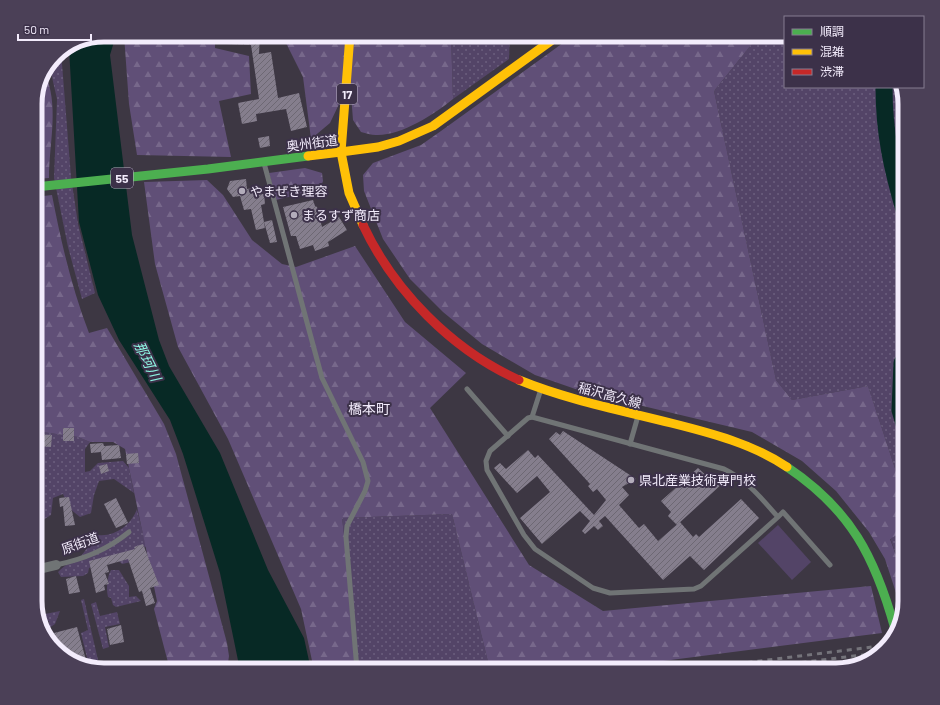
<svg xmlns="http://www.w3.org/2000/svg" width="940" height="705" font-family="Barlow,'Noto Sans JP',sans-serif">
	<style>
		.grass { fill: url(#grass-dots) }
		.forest { fill: url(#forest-firs) }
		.pitch { fill: #534467 }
		.water { fill: #072925 }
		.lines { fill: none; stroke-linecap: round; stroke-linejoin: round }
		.river { stroke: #072925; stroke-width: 17 }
		.building { fill: url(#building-hatch) }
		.lane { stroke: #707475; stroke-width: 5 }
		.street { stroke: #707475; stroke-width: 10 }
		.fast { stroke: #4caf50; stroke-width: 9 }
		.slow { stroke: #ffc107; stroke-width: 9 }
		.jam { stroke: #c62828; stroke-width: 9 }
		.rail { stroke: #74737a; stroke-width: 3; stroke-dasharray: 5 5; stroke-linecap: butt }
		.poi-dot { fill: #b3adbb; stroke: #3c3149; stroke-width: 1.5 }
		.labels { text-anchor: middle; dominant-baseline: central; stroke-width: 4; stroke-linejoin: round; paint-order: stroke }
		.shield { fill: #3c3149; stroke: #bcb4c6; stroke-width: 1 }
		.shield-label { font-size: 12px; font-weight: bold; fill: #f3ecfc }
		.street-label { font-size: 13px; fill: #f3ecfc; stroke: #3c3149 }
		.poi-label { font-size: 13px; fill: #f3ecfc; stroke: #3c3149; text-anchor: start }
		.water-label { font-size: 14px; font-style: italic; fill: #8df6e3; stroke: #3c3149 }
		.neighbourhood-label { font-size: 14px; fill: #f3ecfc; stroke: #3c3149 }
		.rim { fill: none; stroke: #f3ecfc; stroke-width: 5 }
	</style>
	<defs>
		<pattern id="grass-dots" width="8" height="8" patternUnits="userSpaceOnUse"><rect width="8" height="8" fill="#534467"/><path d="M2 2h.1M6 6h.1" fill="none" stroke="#6c5f7e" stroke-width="1.8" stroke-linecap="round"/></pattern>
		<pattern id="forest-firs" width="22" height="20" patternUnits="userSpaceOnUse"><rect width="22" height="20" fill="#604f77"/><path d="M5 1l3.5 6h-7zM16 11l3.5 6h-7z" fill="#77688b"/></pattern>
		<pattern id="building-hatch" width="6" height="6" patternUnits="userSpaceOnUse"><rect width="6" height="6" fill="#857e8d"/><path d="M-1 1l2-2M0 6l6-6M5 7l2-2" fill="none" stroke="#6d6873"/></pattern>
	</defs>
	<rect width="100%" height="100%" fill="#3d3743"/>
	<g class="grass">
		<polygon points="451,35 510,35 509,59 453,99"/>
		<polygon points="759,35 785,35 785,87 901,87 905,104 905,499 868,386 792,400 776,380 714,91"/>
		<polygon points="61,51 71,177 78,224 95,293 82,299 68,247 54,178 57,99 49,64 58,52"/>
		<polygon points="42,432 78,437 90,442 85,449 85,472 90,471 98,463 123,461 129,468 134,493 114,479 99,481 94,495 91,513 80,517 70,509 63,494 53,498 51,515 35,525 35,437"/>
		<path d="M137 509 146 546 131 562 122 564 115 557H109L89 568 88 573 83 576 61 577 58 572C65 564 78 559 82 555 87 548 92 541 98 535 115 537 131 525 137 509Z"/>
		<polygon points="452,514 490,670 360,670 342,518"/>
		<polygon points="905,530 905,579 890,538"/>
		<path d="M111 570H119L129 586V597L136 596 141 601 116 607 113 605 111 598 108 597C106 589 107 577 111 570Z"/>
		<polygon points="84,599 98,660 88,662 81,633 88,630 81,600"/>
		<polygon points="96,602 100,616 117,612 120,624 105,627 109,647 103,649 91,604"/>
		<polygon points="60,611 55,624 49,628 49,621 42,623 40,615"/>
	</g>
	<g class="forest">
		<polygon points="124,35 215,35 215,48 249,56 251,94 219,101 231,157 137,155 129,104"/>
		<path d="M282 35H451L453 99C435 114 401 136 376 135 371 135 366 133 361 132L353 120 350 81 330 123 311 139 303 77Z"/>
		<polygon points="574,35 759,35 714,91 776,380 792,400 868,386 905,499 905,530 890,539 905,579 905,601 900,605 885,559 869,532 836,491 802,461 752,432 584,392 535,375 482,344 443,312 410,279 383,239 364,191 363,175 373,163 421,145 441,131"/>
		<path d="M44 71C60 105 49 142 49 178L35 179V99L41 97 38 89Z"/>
		<polygon points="305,168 322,173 323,181 320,189 276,200 269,173"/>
		<polygon points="207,180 223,195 252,240 282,264 296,267 355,246 405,322 466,373 430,408 529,565 603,611 871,586 882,633 593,670 490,670 452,514 342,518 360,670 314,670 301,609 228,439 178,347 155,264 144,182"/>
		<path d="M52 195C61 242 72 289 89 333L107 328 164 424 176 454 227 643 229 656 227 670H170L154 609 157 601 125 449 113 442H90L78 437 42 432 35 437V304L40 302 35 276V197Z"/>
	</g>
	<polygon class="pitch" points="778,525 811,562 792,580 758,543"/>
	<polygon class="water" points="104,35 116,35 110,55 132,235 159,340 169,366 220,453 268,570 304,638 311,670 240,670 220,573 183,454 170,420 119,340 98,295 79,222 69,48"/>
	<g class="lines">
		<g class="river">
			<path d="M884 87C884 133 892 169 905 213"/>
			<polyline points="905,359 902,363 900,410 905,427"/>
		</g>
	</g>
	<g class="building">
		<polygon points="228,35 260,35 259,54 271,52 278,98 299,93 307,127 291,131 286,109 256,114 257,121 242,124 238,103 259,99 251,45 227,44"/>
		<polygon points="269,136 270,146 260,148 258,138"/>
		<polygon points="246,179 247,189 260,187 261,194 264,194 265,204 261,205 265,228 256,230 251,209 244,210 240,196 233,197 227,189 230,181"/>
		<polygon points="313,200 315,206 317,207 322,227 339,217 347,230 328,242 329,246 315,251 313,245 300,249 296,236 291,236 283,207"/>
		<polygon points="272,220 277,242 270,243 264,222"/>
		<rect x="63" y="428" width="11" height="13"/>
		<polygon points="563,431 636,479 622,487 629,495 619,505 639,528 644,524 658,541 680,522 693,537 696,534 699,537 741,499 759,518 704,570 690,556 663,580 605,516 599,521 603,526 598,530 594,526 585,534 582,531 590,521 580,511 542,544 520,518 550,492 537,476 517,493 494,468 500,463 506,469 528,450 535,458 538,455 594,515 606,500 597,489 593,492 588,486 590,484 549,439 556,432 560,435"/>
		<polygon points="35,434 52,435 51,447 35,446"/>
		<polygon points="103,443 104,446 119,445 121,458 102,460 101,452 91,453 90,444"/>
		<polygon points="138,453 139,463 127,464 126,454"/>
		<polygon points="107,464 109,471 101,474 99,466"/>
		<polygon points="698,468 713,482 718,477 723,483 677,525 668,516 671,512 661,501"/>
		<polygon points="69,497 75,525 65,526 63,506 60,507 59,498"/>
		<polygon points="116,498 128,523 116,528 104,504"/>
		<polygon points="143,544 159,585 150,588 155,603 146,606 142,591 139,592 128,559 107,565 109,572 105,573 109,584 104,585 105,590 96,593 89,561 135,549 134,547"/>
		<polygon points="76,576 80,592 69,594 66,579"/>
		<polygon points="48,624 54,646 42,632 41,625"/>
		<polygon points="121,625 124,642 110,645 107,629"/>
		<polygon points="77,627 87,664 64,656 62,647 58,648 54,633"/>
	</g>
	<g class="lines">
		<g class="lane">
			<polyline points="264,163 322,378 363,462 368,481 365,491 347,526 346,537 357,670"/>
			<polyline points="467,389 508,436"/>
			<polyline points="532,417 541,389"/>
			<polyline points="630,444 638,416"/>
			<path d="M778 517C761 498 747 480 724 469L532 417 528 418 490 451 486 461 487 470 524 535 535 549 593 588 610 593 694 589 701 586 778 517 783 512 830 565"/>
			<path d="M56 565C84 559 107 550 129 532"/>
		</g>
		<polyline class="street" points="35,570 56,565"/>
		<g class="fast">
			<polyline points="35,187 208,169 308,156"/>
			<path d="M787 467C851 510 875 557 895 629"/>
		</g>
		<g class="slow">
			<polyline points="308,156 341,152 350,35"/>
			<polyline points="363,225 349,193 341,152 378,147 399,141 433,126 559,35"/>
			<path d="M519 380C568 400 620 410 671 423 711 433 753 444 787 467"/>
		</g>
		<path class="jam" d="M363 225C394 291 452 350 519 380"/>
		<g class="rail">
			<polyline points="688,670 888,645"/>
			<polyline points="742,670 878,653"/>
		</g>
	</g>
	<g class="poi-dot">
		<circle cx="242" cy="191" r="4"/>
		<circle cx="294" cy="215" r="4"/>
		<circle cx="631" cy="480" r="4"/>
	</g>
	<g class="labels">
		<g class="shield">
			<rect x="337" y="84" width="20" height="20" rx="3"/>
			<rect x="111" y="168" width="22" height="20" rx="3"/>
		</g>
		<g class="shield-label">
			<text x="347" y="94">17</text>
			<text x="122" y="178">55</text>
		</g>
		<g class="street-label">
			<text transform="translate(312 143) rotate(-8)">奥州街道</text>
			<text transform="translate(610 395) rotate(15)">稲沢高久線</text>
			<text transform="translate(80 543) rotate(-20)">原街道</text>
		</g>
		<g class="poi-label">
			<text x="250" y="191">やまぜき理容</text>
			<text x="302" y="215">まるすず商店</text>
			<text x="639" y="480">県北産業技術専門校</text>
		</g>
		<g class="water-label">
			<text transform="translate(148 361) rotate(64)">那珂川</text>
		</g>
		<g class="neighbourhood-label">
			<text x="369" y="408">橋本町</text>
		</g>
	</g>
	<path d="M0 0H940V705H0ZM104 42H836A62 62 0 0 1 898 104V601A62 62 0 0 1 836 663H104A62 62 0 0 1 42 601V104A62 62 0 0 1 104 42Z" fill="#4b4057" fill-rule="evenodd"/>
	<path class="rim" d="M104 42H836A62 62 0 0 1 898 104V601A62 62 0 0 1 836 663H104A62 62 0 0 1 42 601V104A62 62 0 0 1 104 42Z"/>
	<rect x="784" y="16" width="140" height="72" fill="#3c3149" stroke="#857c91"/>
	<rect x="792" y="29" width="20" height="6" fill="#4caf50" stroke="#857c91"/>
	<text x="820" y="36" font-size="12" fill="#f3ecfc">順調</text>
	<rect x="792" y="49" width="20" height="6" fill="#ffc107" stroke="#857c91"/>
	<text x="820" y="56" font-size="12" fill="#f3ecfc">混雑</text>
	<rect x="792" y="69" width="20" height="6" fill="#c62828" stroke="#857c91"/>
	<text x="820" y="76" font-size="12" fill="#f3ecfc">渋滞</text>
	<path d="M18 34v6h73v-6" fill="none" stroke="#f3ecfc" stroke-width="2"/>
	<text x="24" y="34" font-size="12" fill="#f3ecfc" stroke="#3c3149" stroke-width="3" paint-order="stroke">50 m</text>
</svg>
